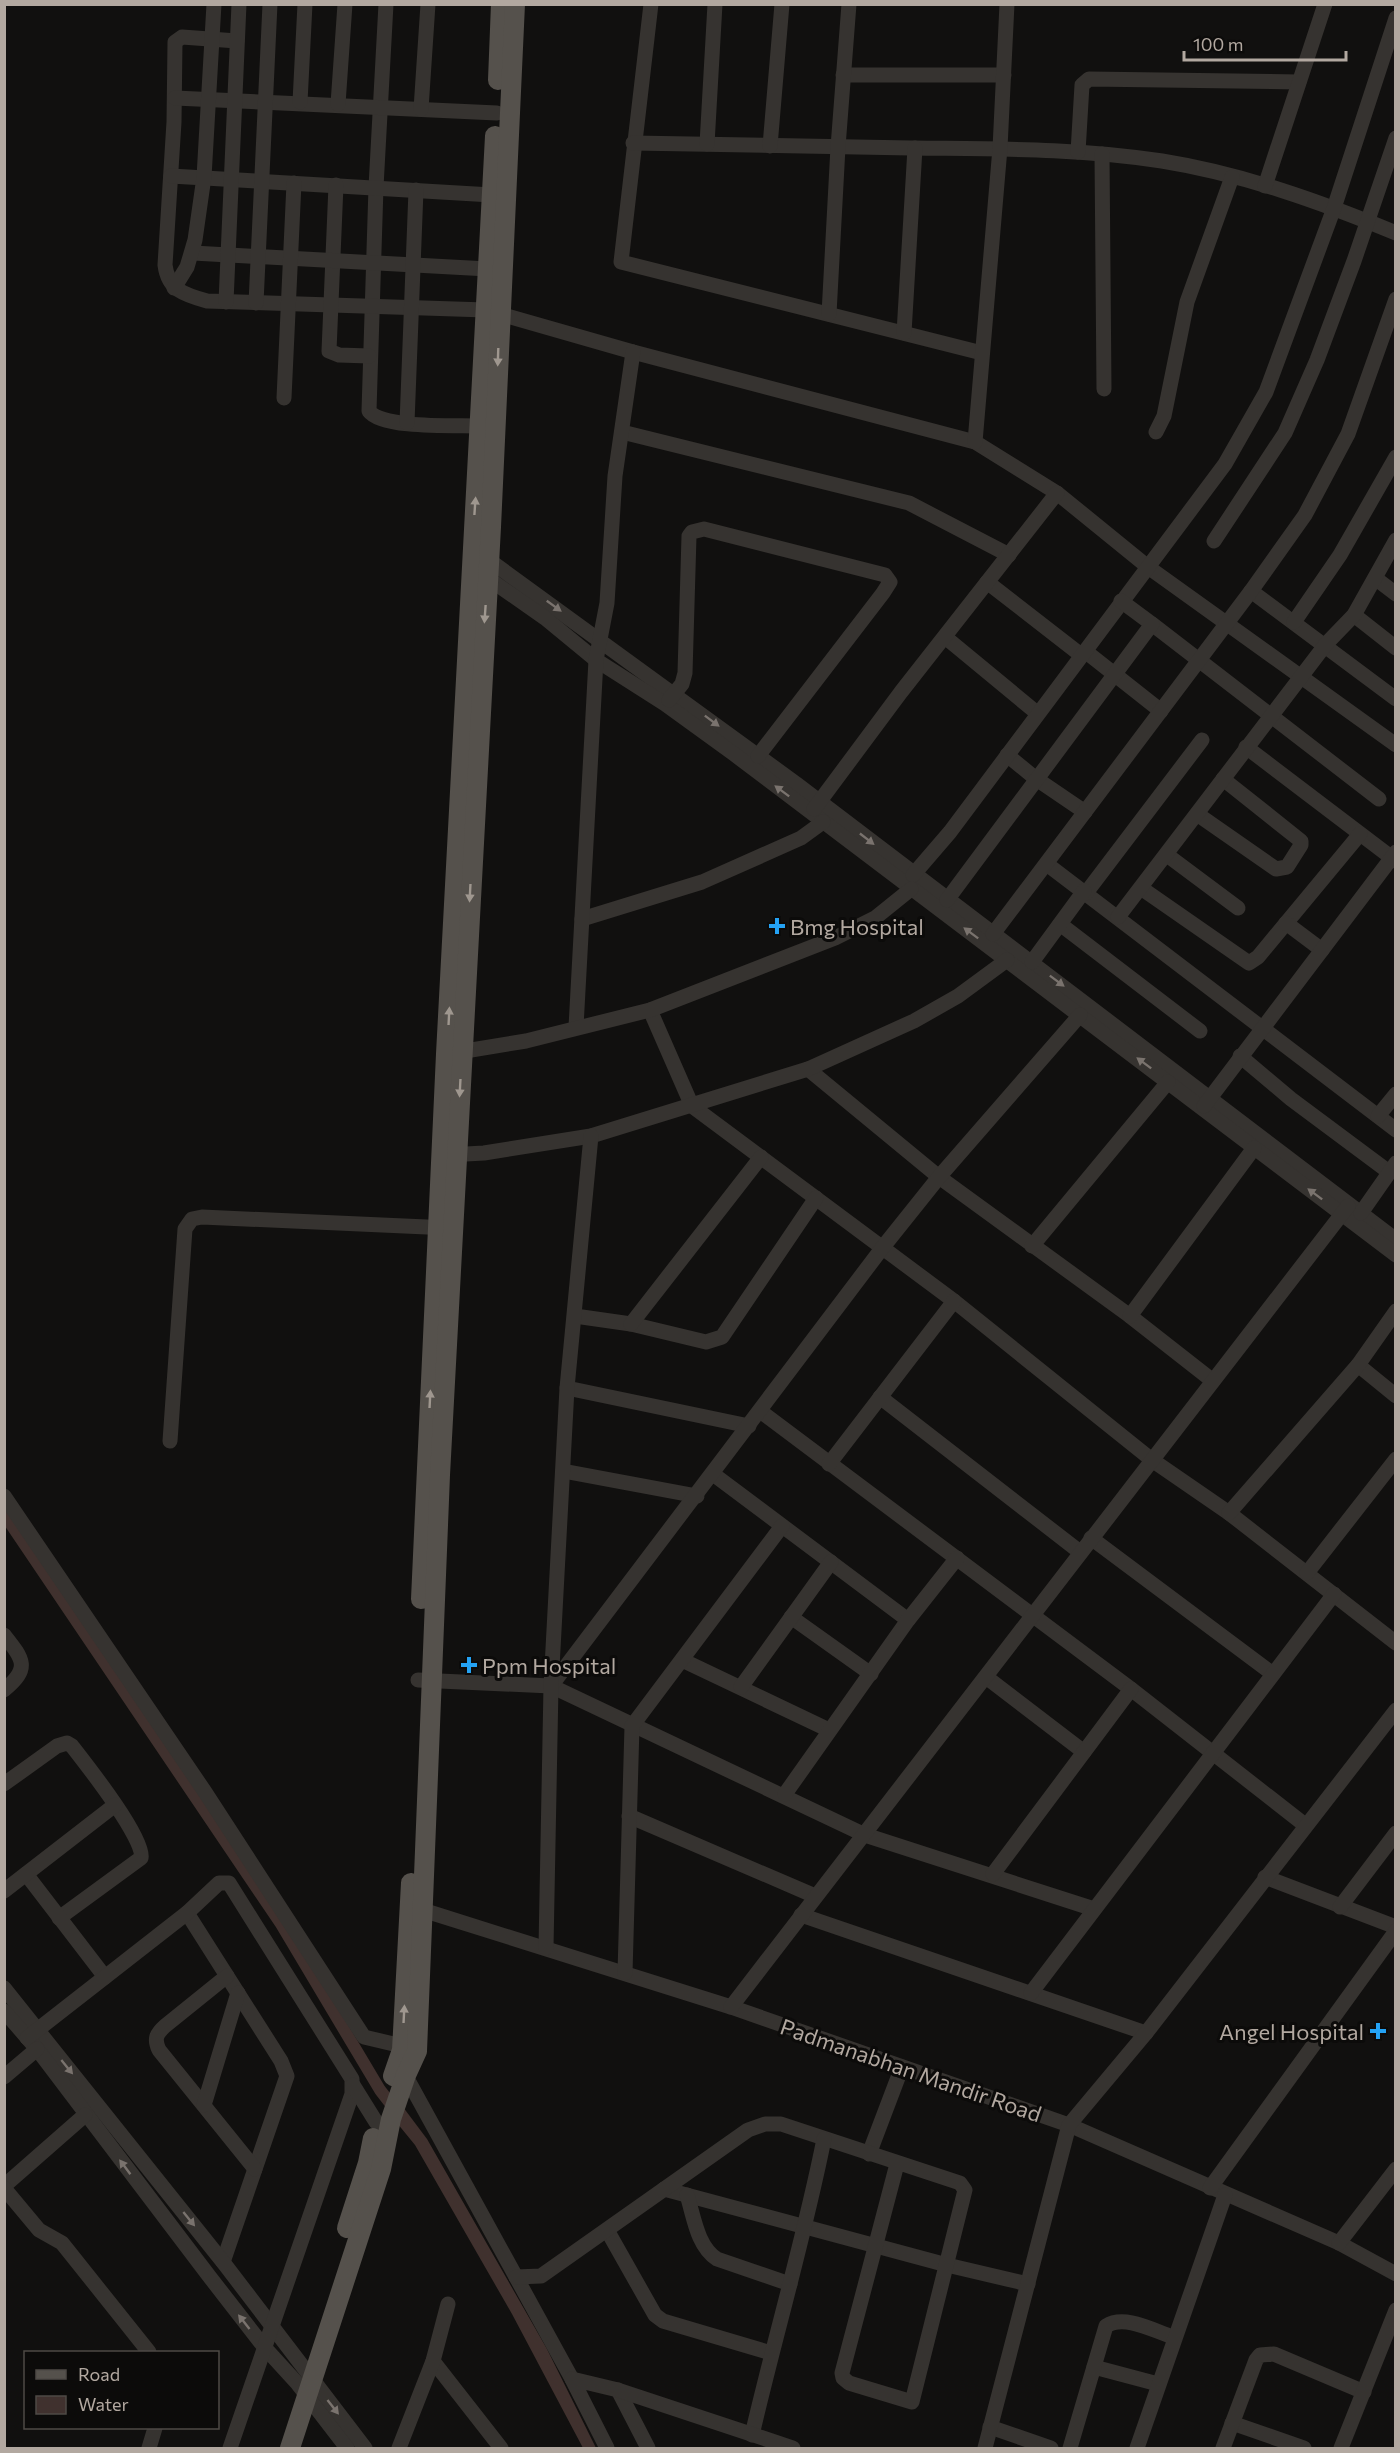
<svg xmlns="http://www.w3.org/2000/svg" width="1400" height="2453" font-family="Commissioner,sans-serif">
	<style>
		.water { fill: #40312e }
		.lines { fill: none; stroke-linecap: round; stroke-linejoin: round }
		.canal { stroke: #40312e; stroke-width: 12 }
		.minor { stroke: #363330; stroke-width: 15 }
		.major { stroke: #55514c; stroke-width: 20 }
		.oneway { fill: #9f978f }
		.oneway2 { fill: #7a736e }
		.poi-dot { fill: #24a2f4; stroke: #0c0b0a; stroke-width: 2 }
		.labels { text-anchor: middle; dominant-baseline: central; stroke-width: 6; stroke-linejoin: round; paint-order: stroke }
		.poi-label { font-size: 22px; fill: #b2a8a0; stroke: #0c0b0a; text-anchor: start }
		.street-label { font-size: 22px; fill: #b2a8a0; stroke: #0c0b0a }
	</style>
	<rect width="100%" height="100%" fill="#11100f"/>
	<polygon class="water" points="403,2107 427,2139 547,2349 596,2448 583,2448 512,2314 415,2145 397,2123"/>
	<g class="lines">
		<polyline class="canal" points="4,1514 281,1924 380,2090 397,2112"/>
		<g class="minor">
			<path d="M386 4 376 187 369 411C382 429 457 425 480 426"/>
			<polyline points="651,4 621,262 982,353"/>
			<path d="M237 41 182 37 175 42 174 122 165 265C168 290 185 295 207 301L486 310 633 352 975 442 1057 493 1148 567 1396 745"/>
			<polyline points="843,75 1004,75"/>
			<polyline points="175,98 497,113"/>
			<polyline points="300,102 305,4"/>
			<polyline points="338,104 345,4"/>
			<polyline points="421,109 428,4"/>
			<path d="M633 143C726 145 820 147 914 148 997 149 1080 148 1162 161 1243 174 1321 202 1396 233"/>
			<polyline points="707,144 715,4"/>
			<polyline points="770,146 782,4"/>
			<polyline points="1078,152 1082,85 1089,79 1299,82"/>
			<polyline points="1102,154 1104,389"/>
			<polyline points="171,176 492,195"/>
			<polyline points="336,185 329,351 339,355 369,356"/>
			<polyline points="1265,186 1325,4"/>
			<polyline points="193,253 488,269"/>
			<polyline points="174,288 187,267 195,240 204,177 214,4"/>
			<polyline points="226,302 239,4"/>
			<polyline points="256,303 270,4"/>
			<polyline points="829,314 838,147 849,4"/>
			<polyline points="904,333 915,148"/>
			<polyline points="284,398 294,183"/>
			<polyline points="407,423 416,190"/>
			<polyline points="622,432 909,503 1009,555"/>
			<polyline points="1156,432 1164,416 1187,302 1232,177"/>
			<polyline points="975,442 1000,148 1007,4"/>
			<polyline points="1214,541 1285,433 1317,360 1354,261 1396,138"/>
			<polyline points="482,555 798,785 1396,1240"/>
			<polyline points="482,574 545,618 596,660 665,704 734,754 1396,1255"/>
			<polyline points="1375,578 1396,594"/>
			<polyline points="987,582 1081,655"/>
			<polyline points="1251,591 1396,699"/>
			<polyline points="1354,615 1396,648"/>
			<polyline points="1294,622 1340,555 1396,457"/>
			<polyline points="1152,624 1379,799"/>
			<polyline points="945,637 1037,713"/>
			<polyline points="1085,651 1161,711"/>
			<polyline points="669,700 682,684 685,673 689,536 692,532 704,529 885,575 890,582 883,593 758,756"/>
			<polyline points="1246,747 1396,861"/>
			<polyline points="1007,755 1035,778 1085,812"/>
			<polyline points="814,809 901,692 1057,493"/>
			<polyline points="1197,814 1276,869 1287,867 1301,845 1301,841 1223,779"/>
			<polyline points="1167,855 1238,908"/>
			<polyline points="1048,865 1396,1130"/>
			<polyline points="913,875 950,832 1225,464 1266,392 1334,208 1396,18"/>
			<polyline points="1141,888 1249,963 1258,957 1360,834"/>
			<polyline points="1086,893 1202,740"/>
			<polyline points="947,900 1152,624 1121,601"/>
			<polyline points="1118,917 1326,644 1354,615 1396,540"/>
			<polyline points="582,919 702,882 801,838 823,822"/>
			<polyline points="1286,923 1322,950"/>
			<polyline points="1060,924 1200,1031"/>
			<polyline points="993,934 1251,591 1305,515 1348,434 1396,299"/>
			<polyline points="1032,962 1084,891"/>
			<polyline points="650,1010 692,1106 954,1301 1152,1460 1229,1513 1396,1643"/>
			<polyline points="576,1027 596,660 607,603 615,476 633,352"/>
			<polyline points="453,1053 526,1041 650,1010 835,938 875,918 911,889"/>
			<polyline points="1240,1056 1291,1099 1389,1172"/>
			<polyline points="808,1069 939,1177 1130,1316 1213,1381"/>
			<polyline points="1204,1106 1396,852"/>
			<polyline points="1378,1116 1396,1094"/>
			<polyline points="448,1155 484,1153 591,1136 808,1069 914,1021 958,996 1007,960"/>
			<polyline points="1361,1213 1396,1163"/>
			<polyline points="1032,1246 1168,1082"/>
			<polyline points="575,1316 631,1324 706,1342 722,1337 816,1198"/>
			<polyline points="1130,1316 1254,1148"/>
			<polyline points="631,1324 761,1157"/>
			<polyline points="1358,1365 1396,1396"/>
			<polyline points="567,1388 749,1426"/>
			<polyline points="880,1397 1080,1552"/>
			<polyline points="760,1411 1131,1689 1305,1825"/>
			<polyline points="170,1441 185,1229 192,1219 202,1217 449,1228"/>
			<polyline points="829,1464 954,1301"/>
			<polyline points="563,1471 697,1496"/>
			<polyline points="713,1474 908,1620"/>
			<polyline points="4,1496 205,1792 364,2037 402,2046"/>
			<polyline points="1229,1513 1358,1365 1396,1311"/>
			<polyline points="1091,1538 1273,1674"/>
			<polyline points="1307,1573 1396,1459"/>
			<polyline points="791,1617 871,1674"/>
			<path d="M4 1635C23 1659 31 1668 4 1690"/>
			<polyline points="682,1660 829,1730"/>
			<polyline points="986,1677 1084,1752"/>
			<polyline points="418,1680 551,1686 865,1835 1094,1909"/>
			<polyline points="551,1686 883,1247 939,1177 1080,1015"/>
			<polyline points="741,1687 831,1562"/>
			<path d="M4 1784 57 1746 67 1743 72 1746C86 1764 146 1840 141 1858L59 1918"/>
			<polyline points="785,1794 908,1620 957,1558"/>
			<polyline points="629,1816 815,1896"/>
			<polyline points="26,1874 105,1977"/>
			<polyline points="993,1874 1131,1689"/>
			<polyline points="1265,1877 1396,1927"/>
			<polyline points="4,1891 115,1805"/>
			<polyline points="413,1907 731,2007 1069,2125 1339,2243 1396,2274"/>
			<polyline points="1340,1907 1396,1833"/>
			<polyline points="187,1913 281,2061 287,2076 223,2262"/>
			<polyline points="801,1915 1146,2033"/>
			<polyline points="546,1948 551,1686 567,1388 591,1136"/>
			<polyline points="625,1973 632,1726 782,1526"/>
			<path d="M227 1976 165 2026C156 2034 154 2039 159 2050L255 2169"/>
			<polyline points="4,1988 223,2262 365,2448"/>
			<polyline points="1031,1993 1334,1594"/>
			<polyline points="731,2007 1348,1206"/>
			<polyline points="4,2011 37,2049 209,2276 265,2348 297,2383 347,2448"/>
			<polyline points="27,2038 187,1913 219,1883 229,1883 352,2079 352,2094 230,2448"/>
			<polyline points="403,2071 572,2379"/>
			<polyline points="4,2077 37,2049"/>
			<polyline points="353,2085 376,2122 388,2130"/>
			<polyline points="204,2105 238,1993"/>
			<polyline points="869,2154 902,2067"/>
			<polyline points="4,2186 85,2115"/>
			<polyline points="4,2188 39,2230 62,2243 149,2352"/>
			<polyline points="1210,2188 1396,1931"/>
			<polyline points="664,2189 947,2265 1028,2284"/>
			<path d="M687 2195C694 2217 697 2246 717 2259L790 2284"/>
			<polyline points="607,2230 655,2315 663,2321 771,2353"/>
			<polyline points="1339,2243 1396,2169"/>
			<polyline points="516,2277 541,2276 748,2130 765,2124 781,2124 960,2183 965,2190 912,2402 849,2383 843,2378 842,2373 897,2164"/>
			<polyline points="433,2361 501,2448"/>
			<polyline points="1094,2367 1158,2384"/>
			<polyline points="618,2390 648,2448"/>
			<polyline points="1232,2423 1304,2448"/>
			<polyline points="990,2427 1051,2448"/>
			<path d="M752 2435C775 2336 804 2239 824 2139"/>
			<polyline points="149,2448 155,2428"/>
			<polyline points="399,2448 433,2361 448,2304"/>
			<polyline points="607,2448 572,2379 618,2390 793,2448"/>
			<polyline points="985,2448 1069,2125 1146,2033 1396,1710"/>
			<path d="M1070 2448 1106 2326C1125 2314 1154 2331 1173 2337"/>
			<polyline points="1137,2448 1225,2195"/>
			<polyline points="1223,2448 1256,2360 1260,2355 1274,2354 1364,2392"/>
			<polyline points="1341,2448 1396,2310"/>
		</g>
		<g class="major">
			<polyline points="498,80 501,4"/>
			<polyline points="421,1599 446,1054 495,136"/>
			<polyline points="393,2076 402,2050 411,1883"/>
			<polyline points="347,2228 368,2163 373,2138"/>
			<polyline points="290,2448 381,2169 391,2119 406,2075 417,2051 440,1475 491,527 515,4"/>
		</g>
	</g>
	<defs><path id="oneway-solid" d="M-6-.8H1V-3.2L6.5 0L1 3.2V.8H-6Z" transform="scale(1.5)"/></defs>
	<g class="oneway">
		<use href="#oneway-solid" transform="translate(498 357) rotate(92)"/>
		<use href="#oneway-solid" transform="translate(475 506) rotate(-86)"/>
		<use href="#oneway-solid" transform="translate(485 614) rotate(94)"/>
		<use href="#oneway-solid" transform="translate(470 893) rotate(93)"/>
		<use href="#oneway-solid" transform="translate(449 1016) rotate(-87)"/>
		<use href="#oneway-solid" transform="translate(460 1088) rotate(93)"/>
		<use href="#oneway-solid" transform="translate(430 1399) rotate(-87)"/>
		<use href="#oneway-solid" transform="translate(404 2014) rotate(-87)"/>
	</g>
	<g class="oneway2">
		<use href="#oneway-solid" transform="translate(554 606) rotate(36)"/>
		<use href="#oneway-solid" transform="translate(712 721) rotate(37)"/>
		<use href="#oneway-solid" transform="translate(782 791) rotate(-143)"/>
		<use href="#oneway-solid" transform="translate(867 839) rotate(38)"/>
		<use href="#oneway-solid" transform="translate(971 933) rotate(-143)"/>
		<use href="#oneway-solid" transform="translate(1057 981) rotate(37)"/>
		<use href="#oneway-solid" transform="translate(1144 1063) rotate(-143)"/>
		<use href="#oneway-solid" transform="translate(1315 1194) rotate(-143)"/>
		<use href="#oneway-solid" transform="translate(67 2067) rotate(51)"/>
		<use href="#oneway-solid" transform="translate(125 2167) rotate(-127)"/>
		<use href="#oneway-solid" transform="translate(189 2219) rotate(51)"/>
		<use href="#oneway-solid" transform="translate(244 2322) rotate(-128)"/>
		<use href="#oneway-solid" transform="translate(333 2407) rotate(52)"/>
	</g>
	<g class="poi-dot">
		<path d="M774 917h6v6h6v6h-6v6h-6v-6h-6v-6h6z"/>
		<path d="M466 1656h6v6h6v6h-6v6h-6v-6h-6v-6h6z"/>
		<path d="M1375 2022h6v6h6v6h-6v6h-6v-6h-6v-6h6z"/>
	</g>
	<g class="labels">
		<g class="poi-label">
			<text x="790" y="926">Bmg Hospital</text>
			<text x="482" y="1665">Ppm Hospital</text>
			<text x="1364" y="2031" text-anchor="end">Angel Hospital</text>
		</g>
		<g class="street-label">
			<text transform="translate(911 2070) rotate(19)">Padmanabhan Mandir Road</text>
		</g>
	</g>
	<rect width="1400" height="2453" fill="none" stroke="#b2a8a0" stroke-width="12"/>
	<rect x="24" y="2351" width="195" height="78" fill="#0c0b0a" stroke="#4e4a46" stroke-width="1.5"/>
	<rect x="36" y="2370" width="30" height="9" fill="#55514c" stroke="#4e4a46" stroke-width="1.5"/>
	<text x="78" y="2381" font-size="18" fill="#b2a8a0">Road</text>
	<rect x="36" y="2396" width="30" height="18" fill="#40312e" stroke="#4e4a46" stroke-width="1.5"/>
	<text x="78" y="2411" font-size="18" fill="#b2a8a0">Water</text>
	<path d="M1184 51v9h162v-9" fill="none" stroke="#b2a8a0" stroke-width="3"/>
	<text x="1193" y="51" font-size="18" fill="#b2a8a0" stroke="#0c0b0a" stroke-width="4.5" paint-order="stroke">100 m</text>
</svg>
